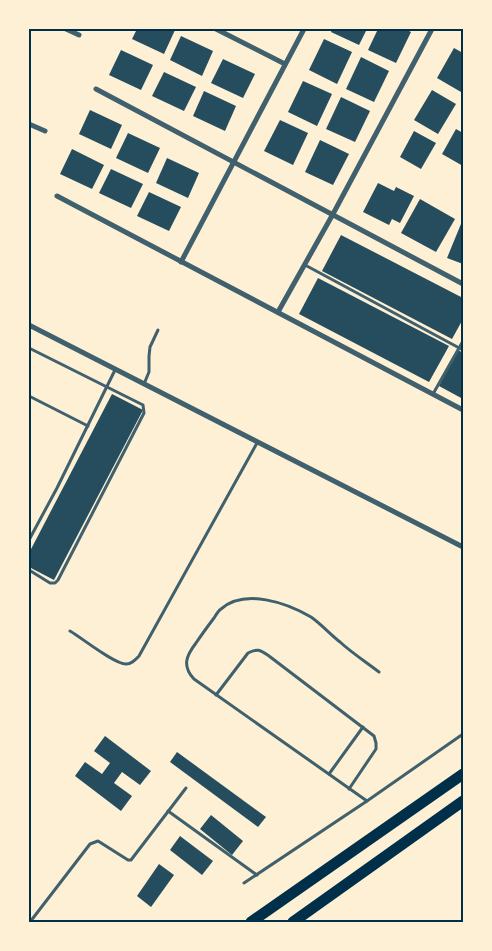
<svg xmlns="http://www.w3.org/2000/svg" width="492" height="951" font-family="Lora,serif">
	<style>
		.building { fill: #264d5e }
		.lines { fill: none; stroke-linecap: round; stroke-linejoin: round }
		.service { stroke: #3f606c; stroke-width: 3 }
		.minor { stroke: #3f606c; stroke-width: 5 }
		.trunk { stroke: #003049; stroke-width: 11 }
		.neatline { fill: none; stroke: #003049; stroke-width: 2 }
	</style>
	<rect width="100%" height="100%" fill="#fdf0d5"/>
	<g class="building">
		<polygon points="137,29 173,29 175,30 164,54 132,39"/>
		<polygon points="332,29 367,29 359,45 331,32"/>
		<polygon points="378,29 405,29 411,32 396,63 368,50"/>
		<polygon points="181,36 213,51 202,76 170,60"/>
		<polygon points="324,39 352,52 337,84 309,70"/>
		<polygon points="454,48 463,53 463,88 461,92 437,78"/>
		<polygon points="121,50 153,65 141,90 109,75"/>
		<polygon points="361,57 389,71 374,102 346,89"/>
		<polygon points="223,59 255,74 243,98 211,83"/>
		<polygon points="164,72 196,87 184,111 152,96"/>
		<polygon points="303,81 332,94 317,126 288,112"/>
		<polygon points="432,90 456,104 438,134 414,120"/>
		<polygon points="204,91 236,106 225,131 193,116"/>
		<polygon points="341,97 370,111 355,142 326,129"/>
		<polygon points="90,110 122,125 111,149 79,134"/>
		<polygon points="280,120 308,133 293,165 264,151"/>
		<polygon points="456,129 463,133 463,166 442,154"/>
		<polygon points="414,131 436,143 421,169 400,157"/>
		<polygon points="128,133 160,148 148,173 116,158"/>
		<polygon points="320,140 349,154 333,185 305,172"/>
		<polygon points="72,149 104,165 92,189 60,174"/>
		<polygon points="167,158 199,173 188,198 156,183"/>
		<polygon points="111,169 143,184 131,208 99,193"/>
		<polygon points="378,183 394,191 396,187 414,196 400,223 392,219 389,225 363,212"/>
		<polygon points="149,192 181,207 169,231 137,216"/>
		<polygon points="420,199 455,219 436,252 401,233"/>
		<polygon points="463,219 463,264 447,258"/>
		<polygon points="341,235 463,298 463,319 452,339 322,271"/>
		<polygon points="318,278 449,346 429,382 299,314"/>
		<polygon points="458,350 463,353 463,399 439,386"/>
		<polygon points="112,394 143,410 54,580 29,567 29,553"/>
		<polygon points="105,736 151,771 140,785 122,772 114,783 132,796 121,811 75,776 85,762 102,774 110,763 94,751"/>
		<polygon points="177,752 266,817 258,827 170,762"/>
		<polygon points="211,815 243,841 232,855 200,829"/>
		<polygon points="180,836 213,861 202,875 170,850"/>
		<polygon points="159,864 174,875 151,907 137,896"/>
	</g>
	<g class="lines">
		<g class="service">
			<polyline points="305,265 463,350"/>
			<polyline points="29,348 143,405 144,413 58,580 55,583 50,583 29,570"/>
			<polyline points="144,384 149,372 149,356 150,347 158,330"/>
			<polyline points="433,394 463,341"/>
			<polyline points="29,396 88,426"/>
			<polyline points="29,540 57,488 115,370"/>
			<path d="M70 631C82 638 114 664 126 664 132 664 135 660 139 656L257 443"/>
			<path d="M216 695 248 653C258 648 260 650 269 656L374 736 376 743V749L349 789"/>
			<polyline points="329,774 363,727"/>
			<path d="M367 801 194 679C182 666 186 656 196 643 202 634 208 626 214 618 216 615 218 611 221 609 245 588 287 603 311 617 321 624 330 634 340 642 352 653 366 662 379 672"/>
			<polyline points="168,811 257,875"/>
			<polyline points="244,883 367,801 463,734"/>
			<polyline points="30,922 90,844 98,841 128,860 131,860 186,788"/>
		</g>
		<g class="minor">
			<polyline points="66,29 79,35"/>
			<polyline points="216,29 285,64"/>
			<polyline points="96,89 463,284"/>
			<polyline points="29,124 45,131"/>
			<polyline points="57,196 463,410"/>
			<polyline points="181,262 304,29"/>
			<polyline points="278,312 333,214 432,29"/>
			<polyline points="29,325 463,547"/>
		</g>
		<g class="trunk">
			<polyline points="251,922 463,774"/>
			<polyline points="293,922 463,801"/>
		</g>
	</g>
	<rect width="492" height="951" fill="none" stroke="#fdf0d5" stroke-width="60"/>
	<rect x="30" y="30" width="432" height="891" class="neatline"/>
</svg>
